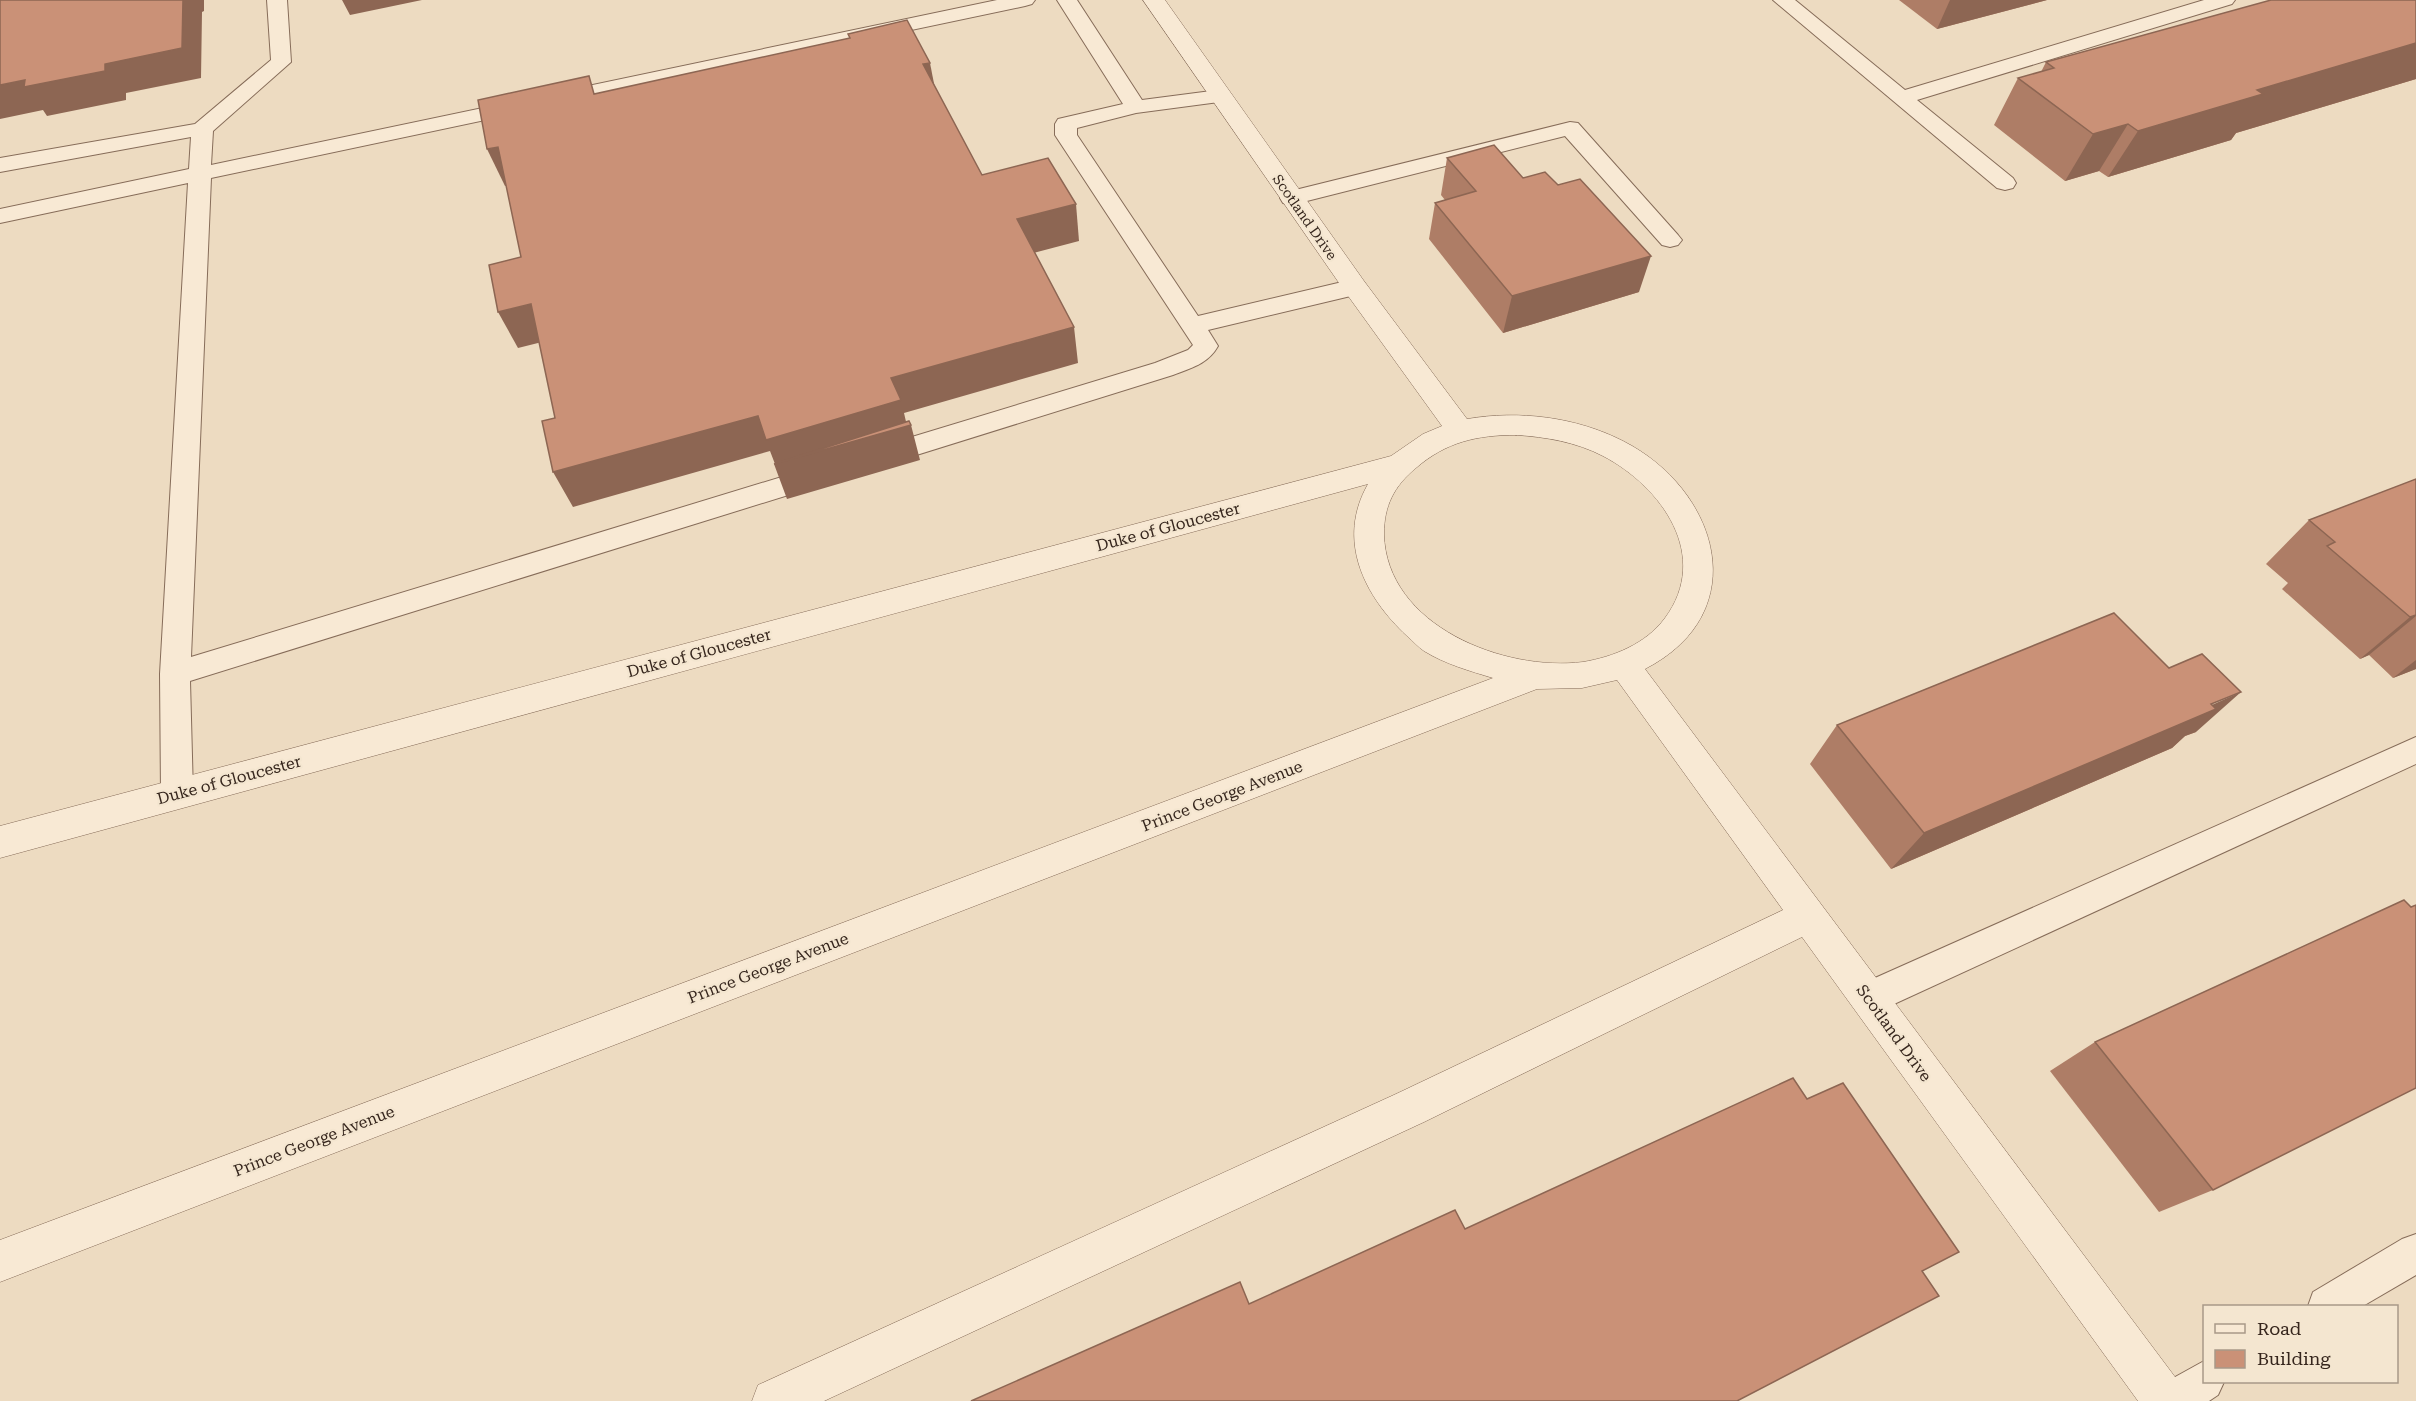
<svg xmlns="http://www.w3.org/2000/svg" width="2416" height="1401" font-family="'Roboto Serif',serif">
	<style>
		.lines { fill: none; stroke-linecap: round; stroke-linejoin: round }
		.lane-casing { stroke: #866c59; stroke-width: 2 }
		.street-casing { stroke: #866c59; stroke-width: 1 }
		.lane { fill: #f8e9d4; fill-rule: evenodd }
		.street { fill: #f8e9d4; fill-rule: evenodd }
		.wall { fill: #ae7d66 }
		.shaded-wall { fill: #8d6653 }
		.building { fill: #ca9177; stroke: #8d6653; stroke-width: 1.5 }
		.labels { text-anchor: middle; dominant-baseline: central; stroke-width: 4.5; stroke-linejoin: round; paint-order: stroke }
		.far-street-label { font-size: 14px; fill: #36261d; stroke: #f4e6d0 }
		.street-label { font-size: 16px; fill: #36261d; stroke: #f4e6d0 }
	</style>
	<rect width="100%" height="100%" fill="#eddbc1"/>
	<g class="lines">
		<g class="lane-casing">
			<g id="lane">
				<polygon points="267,0 287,0 291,62 213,131 211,165 997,0 1035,0 1032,4 1025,6 211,178 191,657 821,465 830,468 834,475 830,482 190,681 193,794 188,804 177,808 166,804 161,794 160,674 188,183 0,223 0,209 189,169 191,137 0,172 0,158 195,124 271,60"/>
				<path d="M1057 0H1077L1142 100 1219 90 1226 92 1229 96 1226 100 1219 102 1136 113 1077 128V135L1198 316 1355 279 1363 281 1367 287 1363 293 1355 295 1208 330 1218 346C1208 364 1191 368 1173 375L878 467 869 464 865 457 869 450 1155 363 1188 350 1193 345 1055 135V124L1058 119 1123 104Z"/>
				<polygon points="1773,0 1795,0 1905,90 2204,0 2235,0 2232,4 1917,100 2013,178 2016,183 2013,188 2005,190 1997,188"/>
				<polygon points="1570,122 1578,123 1678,235 1682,240 1678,245 1670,247 1662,245 1565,136 1291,205 1283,203 1280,198 1283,193"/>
				<polygon points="2416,737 2416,764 1881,1010 1869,1014 1857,1010 1852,998 1857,986"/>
				<polygon points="2416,1234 2416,1275 2363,1306 2308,1306 2313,1292 2402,1239"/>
				<polygon points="2204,1361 2204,1382 2224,1382 2218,1395 2209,1401 2151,1401 2157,1387"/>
			</g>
		</g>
		<g class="street-casing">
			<path id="street" d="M1143 0H1165L1364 281 1467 419C1519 410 1576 417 1623 441 1718 489 1756 612 1645 669L2181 1385 2187 1401H2138L1802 937 1424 1122 824 1401H752L758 1385 1396 1094 1783 910 1617 680 1582 688 1537 689 0 1282V1240L1493 678C1470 671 1445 664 1424 651 1418 647 1413 641 1407 636 1364 596 1336 540 1368 484L0 858V826L1391 456 1423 434 1442 426 1346 293ZM1516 435C1546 437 1576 442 1603 456 1662 487 1711 556 1665 618 1646 644 1613 657 1583 662 1505 672 1386 626 1384 534 1384 506 1394 486 1416 468 1446 442 1477 435 1516 435Z"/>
		</g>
		<use href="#lane" class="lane"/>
		<use href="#street" class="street"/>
	</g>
	<g class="wall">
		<polygon points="1899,0 2047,0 1937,29"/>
		<polygon points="2416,0 2416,79 2236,133 2231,140 2108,177 2099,171 2065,181 1994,125 2018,78 2041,72 2046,62"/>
		<polygon points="1447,158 1523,178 1639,292 1503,333 1429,239 1435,203 1445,200 1441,195"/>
		<polygon points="2416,479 2416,669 2393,678 2369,655 2360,659 2282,589 2288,583 2266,564 2309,520"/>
		<polygon points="1837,725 2196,732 2185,736 2172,748 1891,869 1810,764"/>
		<polygon points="2095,1042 2213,1190 2159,1212 2050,1071"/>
	</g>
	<g class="shaded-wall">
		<polygon points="183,0 204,0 204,11 202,12 201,78 126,93 126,100 47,116 43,110 0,119 0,85 105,64"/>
		<polygon points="342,0 422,0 350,15"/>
		<polygon points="1950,0 2047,0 1937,29"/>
		<polygon points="2416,43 2416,79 2236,133 2231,140 2108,177 2138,131 2257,90"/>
		<polygon points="930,63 937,99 923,64"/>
		<polygon points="2128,124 2099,171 2065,181 2093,134"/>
		<polygon points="498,147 515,184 505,186 487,149"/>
		<polygon points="1076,204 1079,241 1022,256 1017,219"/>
		<polygon points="1651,256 1639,292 1503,333 1512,296"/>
		<polygon points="531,304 550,340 518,348 498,312"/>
		<polygon points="1074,327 1078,363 904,413 907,426 911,425 920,460 787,499 774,464 775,464 770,451 573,507 553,472"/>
		<polygon points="2416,615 2416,616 2369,655 2360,659 2410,617"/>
		<polygon points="2416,660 2416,669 2393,678"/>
		<polygon points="2241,692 2196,732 2185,736 2172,748 1891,869 1924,833"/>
	</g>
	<g class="building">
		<polygon points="0,0 183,0 182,48 105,64 105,71 24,87 25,80 0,85"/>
		<polygon points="2271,0 2416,0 2416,43 2257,90 2263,94 2138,131 2128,124 2093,134 2018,78 2054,68 2046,62"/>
		<polygon points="907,20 930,63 923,64 982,175 1048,158 1076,204 1017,219 1074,327 891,378 901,400 766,440 758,416 553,472 542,421 555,418 531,304 498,312 489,265 521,257 498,147 487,149 478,100 589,76 594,94 850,38 848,34"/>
		<polygon points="1494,145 1523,178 1545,172 1558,185 1580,179 1651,256 1512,296 1435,203 1476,191 1447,158"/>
		<polygon points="909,421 911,425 774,464"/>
		<polygon points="2416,479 2416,615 2410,617 2327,546 2335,542 2309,520"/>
		<polygon points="2114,613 2169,668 2202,654 2241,692 2211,704 2216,709 1924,833 1837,725"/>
		<polygon points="2404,900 2411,907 2416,905 2416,1088 2213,1190 2095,1042"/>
		<polygon points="1793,1078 1807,1099 1843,1083 1959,1252 1922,1271 1939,1296 1737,1401 971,1401 1240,1282 1249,1304 1455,1210 1465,1229"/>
	</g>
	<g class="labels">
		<g class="far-street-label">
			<text transform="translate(1305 217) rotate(55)">Scotland Drive</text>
		</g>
		<g class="street-label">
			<text transform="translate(1168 527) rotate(-15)">Duke of Gloucester</text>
			<text transform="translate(699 653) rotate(-15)">Duke of Gloucester</text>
			<text transform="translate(229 780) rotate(-15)">Duke of Gloucester</text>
			<text transform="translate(1222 796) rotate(-21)">Prince George Avenue</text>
			<text transform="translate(768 968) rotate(-21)">Prince George Avenue</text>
			<text transform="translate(1894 1033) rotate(54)">Scotland Drive</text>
			<text transform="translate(314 1141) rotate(-21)">Prince George Avenue</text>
		</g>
	</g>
	<rect x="2203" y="1305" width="195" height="78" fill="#f4e6d0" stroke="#a89988" stroke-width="1.5"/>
	<rect x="2215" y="1324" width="30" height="9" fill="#f8e9d4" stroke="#a89988" stroke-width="1.5"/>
	<text x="2257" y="1335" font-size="18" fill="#36261d">Road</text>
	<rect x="2215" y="1350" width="30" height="18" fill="#ca9177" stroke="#a89988" stroke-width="1.5"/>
	<text x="2257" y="1365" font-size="18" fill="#36261d">Building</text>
</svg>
